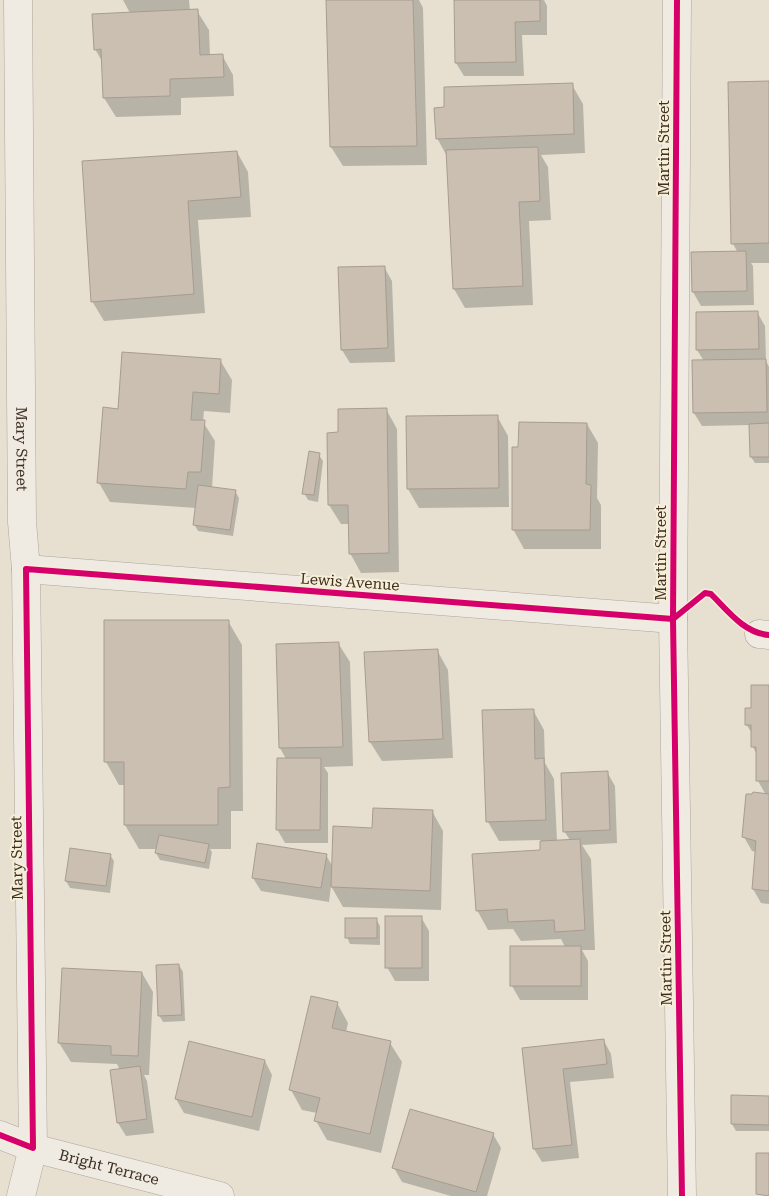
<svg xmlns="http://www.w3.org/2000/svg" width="769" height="1196" font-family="'Roboto Serif',serif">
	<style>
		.shadow { fill: #0003 }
		.building { fill: #cbbfb2; stroke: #a89c90 }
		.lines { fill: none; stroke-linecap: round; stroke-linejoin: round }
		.minor-casing { stroke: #ada599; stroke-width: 29 }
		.minor { stroke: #efebe3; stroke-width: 28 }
		.cycleway-casing { stroke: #f7eed8; stroke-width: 9 }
		.cycleway { stroke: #d6006c; stroke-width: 6 }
		.labels { text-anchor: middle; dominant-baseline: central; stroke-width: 4; stroke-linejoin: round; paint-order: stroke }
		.street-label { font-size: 15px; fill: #3d2e20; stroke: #f7eed8 }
	</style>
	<rect width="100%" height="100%" fill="#e7e0d1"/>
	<g class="shadow">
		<polygon points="123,0 189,0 190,11 197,11 209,30 210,56 222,55 233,75 234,96 181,98 181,115 116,117 104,98 103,63 95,49 130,13"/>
		<polygon points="327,0 419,0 423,8 427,165 343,166 331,147"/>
		<polygon points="455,0 544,0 547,6 547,35 522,35 524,76 464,76 456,63"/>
		<polygon points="769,83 769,263 751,263 753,266 754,305 701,306 693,292 738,253 733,244 730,84"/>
		<polygon points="572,85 583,104 585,153 541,155 548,167 551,220 529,221 533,305 465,308 454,289 448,158 437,138"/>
		<polygon points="237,152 248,172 251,217 198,220 205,313 104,321 92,301 83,162"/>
		<polygon points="384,267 392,281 395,362 350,363 342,350"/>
		<polygon points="757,312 765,326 766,361 769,367 769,463 755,463 751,457 751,425 702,426 694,413 704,361 697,350"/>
		<polygon points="220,360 232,380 230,413 204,411 203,422 215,441 212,488 235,491 239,498 233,536 198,531 194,524 196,508 110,502 99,483 119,410"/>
		<polygon points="386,409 397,429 399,572 361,573 350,553 349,524 341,524 329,505 339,434"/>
		<polygon points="497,416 508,436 509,507 419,508 408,489"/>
		<polygon points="587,424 598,443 597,498 601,505 601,549 524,549 513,529 520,449"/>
		<polygon points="319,455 323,461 318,502 308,500 304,493"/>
		<polygon points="228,621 242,645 243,811 231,811 231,849 210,849 212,852 209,869 160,860 156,853 157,849 139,849 125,825 125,785 119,785 106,762"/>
		<polygon points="338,643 350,662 353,766 324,767 328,773 328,843 285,843 277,829 286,759 280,748 277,645"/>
		<polygon points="437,650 448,670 453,758 382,761 370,742 365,654"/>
		<polygon points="769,686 769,904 761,903 753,889 756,852 752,851 744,837 766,795 758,781 757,755 753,747 753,735 746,724 752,709"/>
		<polygon points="533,710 544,730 545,763 554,779 557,841 570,840 564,831 607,772 615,786 617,843 582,845 591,859 595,950 582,950 588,961 588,1000 520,1000 512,986 512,947 565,947 561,939 521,941 513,929 488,930 477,910 542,851 541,840 499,841 488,822"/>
		<polygon points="432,811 443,831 441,910 343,907 331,886 329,902 261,891 253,878 326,855 333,867 373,829"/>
		<polygon points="110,855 114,861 110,893 70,888 66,881"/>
		<polygon points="421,917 429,931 429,981 395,981 387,967"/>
		<polygon points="376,919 380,926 380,945 350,944 347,937"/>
		<polygon points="179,965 183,972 185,1021 163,1022 159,1015"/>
		<polygon points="142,973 153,992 149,1075 144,1075 147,1081 154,1133 126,1136 118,1123 120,1070 117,1064 71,1062 59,1043"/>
		<polygon points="337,1003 348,1023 346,1032 390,1043 402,1062 381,1153 327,1140 316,1121 317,1113 302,1110 291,1090"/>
		<polygon points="604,1041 611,1054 614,1078 570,1082 579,1158 542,1162 534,1149 523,1049"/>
		<polygon points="265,1061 272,1075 259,1131 184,1113 176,1099"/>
		<polygon points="769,1097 769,1131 736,1131 732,1124"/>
		<polygon points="493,1134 501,1148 487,1196 451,1196 402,1182 394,1168"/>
	</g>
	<g class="building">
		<polygon points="326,0 413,0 417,146 330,147"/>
		<polygon points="454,0 540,0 540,21 515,22 516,62 455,63"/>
		<polygon points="198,9 200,55 223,54 224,77 170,79 170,96 103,98 101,49 94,50 92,14"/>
		<polygon points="769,81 769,243 731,244 728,82"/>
		<polygon points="573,83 574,134 436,139 434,108 444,107 444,87"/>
		<polygon points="538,147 540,201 519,202 523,286 453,289 446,150"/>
		<polygon points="237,151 241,197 188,201 194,294 91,302 82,161"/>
		<polygon points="746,251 747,291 692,292 691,252"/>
		<polygon points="385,266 388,348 341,350 338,267"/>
		<polygon points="758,311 759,349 696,350 696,312"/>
		<polygon points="122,352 221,359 219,394 193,392 191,420 205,420 201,472 188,472 186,489 97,483 103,407 118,409"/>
		<polygon points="766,359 767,412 693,413 692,360"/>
		<polygon points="387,408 389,553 349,554 348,505 328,505 327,433 338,432 338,409"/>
		<polygon points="498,415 499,488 407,489 406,416"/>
		<polygon points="519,422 587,423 586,484 591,485 590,530 512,530 512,447 518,447"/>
		<polygon points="769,423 769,457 750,457 749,424"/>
		<polygon points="309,451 320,453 314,495 302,494"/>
		<polygon points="198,485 236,490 230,530 193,525"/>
		<polygon points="104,620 229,620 230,787 218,788 218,825 124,825 124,762 104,762"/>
		<polygon points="339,642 343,747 279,748 276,644"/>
		<polygon points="438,649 443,739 369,742 364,652"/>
		<polygon points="751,685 769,685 769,781 756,781 756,747 751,747 751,725 745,725 745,708 751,708"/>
		<polygon points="534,709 535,759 544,758 546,820 486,822 482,710"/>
		<polygon points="277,758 321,758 320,830 276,830"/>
		<polygon points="608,771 610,830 563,832 561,773"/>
		<polygon points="753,792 769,794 769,891 752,889 756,841 742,837 746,794 752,794"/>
		<polygon points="373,808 433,810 430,891 331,887 333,826 372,828"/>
		<polygon points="159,835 209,844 205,863 155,853"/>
		<polygon points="580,839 585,930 555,932 554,920 508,922 507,909 476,911 472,854 540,850 540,841"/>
		<polygon points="257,843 327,854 321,888 252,878"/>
		<polygon points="70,848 111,854 106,886 65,881"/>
		<rect x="385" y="916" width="37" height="52"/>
		<rect x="345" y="918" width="32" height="20"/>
		<rect x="510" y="946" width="71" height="40"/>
		<polygon points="179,964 182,1015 158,1016 156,965"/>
		<polygon points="62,968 142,972 138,1056 111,1055 111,1046 58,1043"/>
		<polygon points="311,996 338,1002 332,1028 391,1041 370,1134 314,1121 320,1098 289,1090"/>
		<polygon points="604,1039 607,1064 563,1069 572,1145 533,1149 522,1048"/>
		<polygon points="189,1041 265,1060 252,1117 175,1099"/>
		<polygon points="140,1066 147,1119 117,1123 110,1070"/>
		<polygon points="731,1095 769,1096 769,1125 731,1124"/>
		<polygon points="410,1109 494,1133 476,1192 392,1168"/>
		<polygon points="756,1153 769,1153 769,1196 756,1194"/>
	</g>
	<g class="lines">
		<g class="minor-casing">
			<g id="minor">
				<path id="s1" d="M18 0 22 522 26 569 33 1148 21 1196"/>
				<polyline points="677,0 673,619 682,1196"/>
				<polyline points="26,569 673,619"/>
				<polyline points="759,634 769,635"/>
				<path id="s2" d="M0 1135 33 1148 220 1196"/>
			</g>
		</g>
		<use href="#minor" class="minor"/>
		<g class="cycleway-casing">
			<g id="cycleway">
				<polyline points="677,0 673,619 682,1196"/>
				<path d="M0 1135 33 1148 26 569 673 619 705 593 711 594C728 611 744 633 769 635"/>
			</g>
		</g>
		<use href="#cycleway" class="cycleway"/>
	</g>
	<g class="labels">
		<g class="street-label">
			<text transform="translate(664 148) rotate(-90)">Martin Street</text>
			<text stroke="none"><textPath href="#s1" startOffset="449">Mary Street</textPath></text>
			<text transform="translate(661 553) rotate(-90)">Martin Street</text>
			<text transform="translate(350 582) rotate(4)">Lewis Avenue</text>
			<text transform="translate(17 858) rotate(-91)">Mary Street</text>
			<text transform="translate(666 958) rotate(-91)">Martin Street</text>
			<text stroke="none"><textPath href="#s2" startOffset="114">Bright Terrace</textPath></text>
		</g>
	</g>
</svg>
